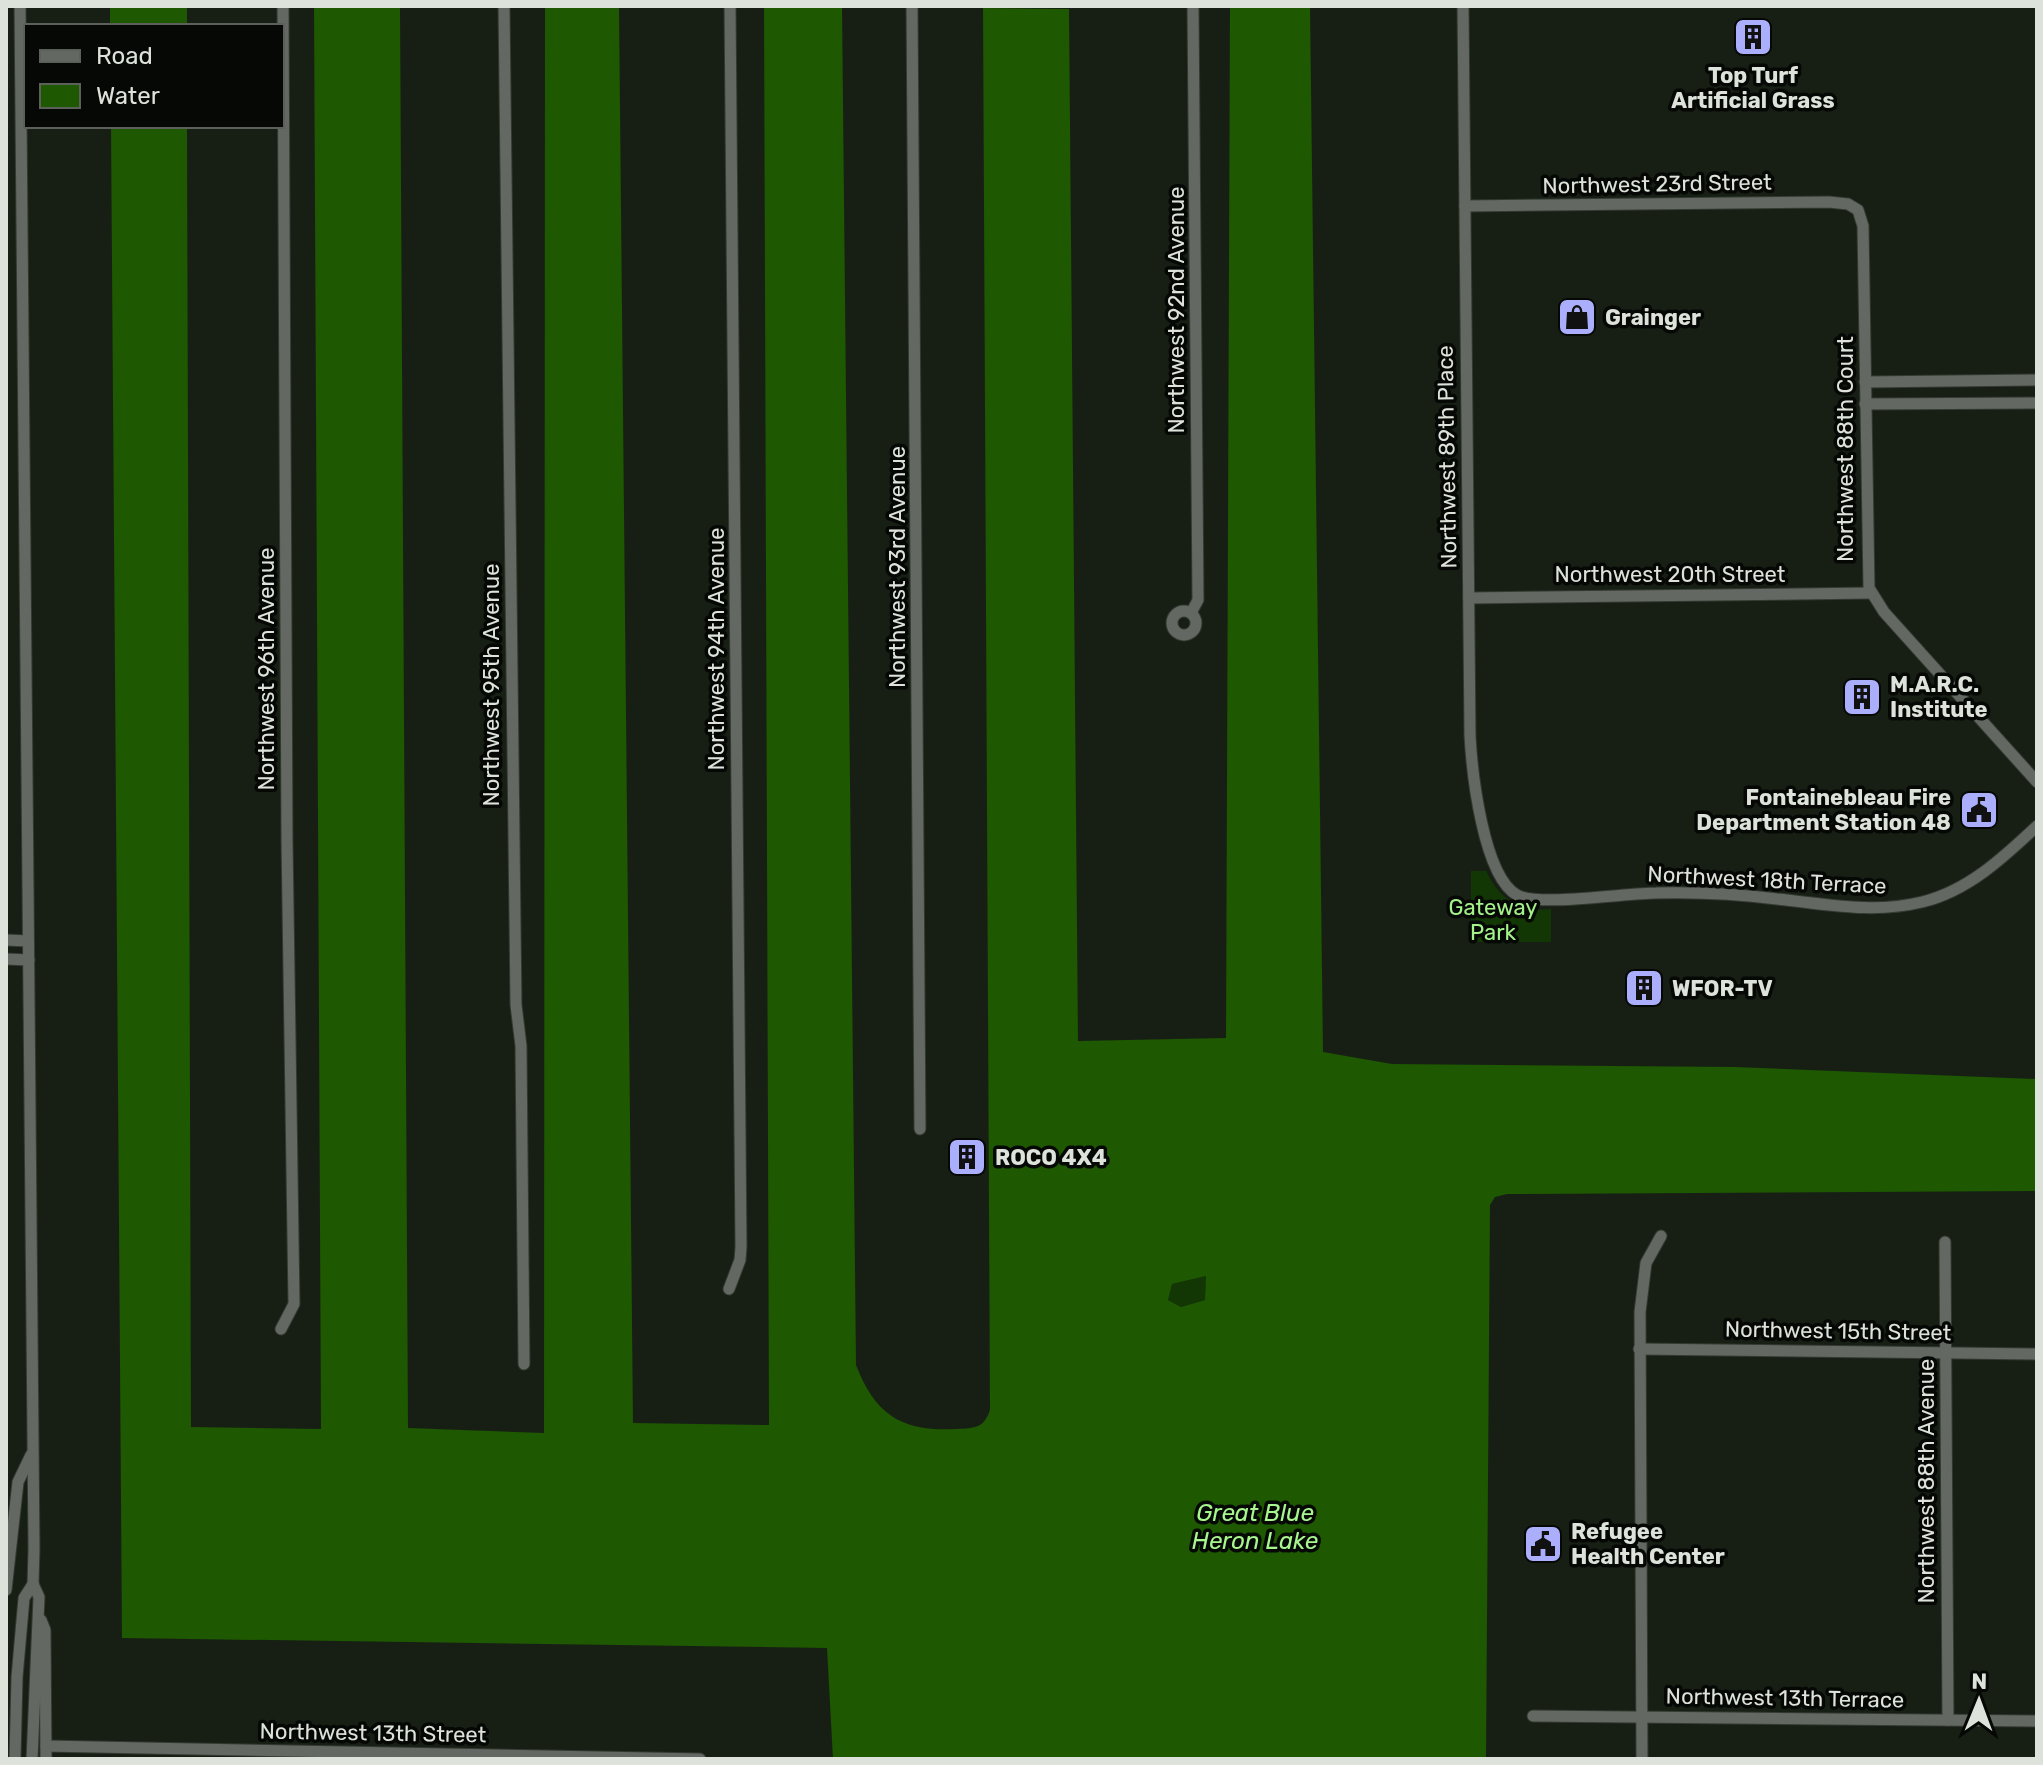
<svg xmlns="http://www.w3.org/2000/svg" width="2043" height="1765" font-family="Rubik,sans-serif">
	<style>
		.green { fill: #133605 }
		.water { fill: #1e5800; fill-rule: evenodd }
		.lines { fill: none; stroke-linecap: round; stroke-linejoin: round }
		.minor-casing { stroke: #333a31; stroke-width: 13 }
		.minor { stroke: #636862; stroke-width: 11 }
		.labels { text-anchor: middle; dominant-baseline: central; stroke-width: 7; stroke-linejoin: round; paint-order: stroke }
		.poi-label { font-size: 22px; font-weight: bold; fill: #dde3db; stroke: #050805; text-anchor: start }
		.street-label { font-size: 22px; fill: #dde3db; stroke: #050805 }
		.park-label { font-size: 22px; fill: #a3f28a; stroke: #050805 }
		.water-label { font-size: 24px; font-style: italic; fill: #a7f68e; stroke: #050805 }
	</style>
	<rect width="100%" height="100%" fill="#171f15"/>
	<g class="green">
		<path d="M1471 871H1486C1500 900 1520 912 1551 909V942H1471Z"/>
		<polygon points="1206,1276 1205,1300 1181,1307 1168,1300 1172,1284"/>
	</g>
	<g class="water">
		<rect x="110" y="6" width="77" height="20"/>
		<path d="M314 6H400L408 1428 544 1433 545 6H619L633 1423 769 1425 764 6H842L856 1365C876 1417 904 1432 957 1429 975 1428 984 1428 990 1410L983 8 1069 9 1078 1041 1226 1038 1230 6H1310L1323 1052 1392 1064 1735 1067 2037 1079V1191L1507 1194 1495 1197 1490 1205 1486 1759H833L827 1648 122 1638 111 126H187L191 1427 321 1429ZM1206 1276 1205 1300 1181 1307 1168 1300 1172 1284Z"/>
	</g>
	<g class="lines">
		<g class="minor-casing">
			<g id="minor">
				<polyline points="504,6 516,1005 521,1046 524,1364"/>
				<polyline points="912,6 920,1129"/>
				<path d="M1463 6 1470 736C1472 772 1483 876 1517 895 1537 907 1627 893 1656 893 1696 892 1737 894 1777 899 1826 904 1873 914 1922 902 1968 891 2004 857 2037 826"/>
				<polyline points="1465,206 1829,202 1848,204 1858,210 1863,226 1869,588 1884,612 2037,782"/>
				<polyline points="1865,382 2037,380"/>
				<polyline points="1865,404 2037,403"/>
				<polyline points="1469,598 1871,593"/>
				<circle cx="1184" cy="623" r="12"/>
				<polyline points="1191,613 1198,600 1193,6"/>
				<polyline points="6,940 28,941"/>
				<polyline points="6,959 29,960"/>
				<polyline points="1945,1242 1948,1720"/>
				<polyline points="729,1289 740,1260 741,1247 730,6"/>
				<polyline points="281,1329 294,1304 287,840 283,6"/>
				<polyline points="1639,1349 2037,1354"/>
				<polyline points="6,1590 18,1482 31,1455"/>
				<polyline points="41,1620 45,1630 46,1759"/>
				<polyline points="1533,1716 2037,1721"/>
				<polyline points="46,1746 700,1759"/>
				<polyline points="15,1759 17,1677 24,1598 33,1584 34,1549 20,6"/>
				<polyline points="32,1759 39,1597 33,1584"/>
				<polyline points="1642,1759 1640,1312 1646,1263 1661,1236"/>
			</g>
		</g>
		<use href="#minor" class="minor"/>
	</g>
	<defs>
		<g id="building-square" transform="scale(2)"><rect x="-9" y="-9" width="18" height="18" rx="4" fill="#abaffb" stroke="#050805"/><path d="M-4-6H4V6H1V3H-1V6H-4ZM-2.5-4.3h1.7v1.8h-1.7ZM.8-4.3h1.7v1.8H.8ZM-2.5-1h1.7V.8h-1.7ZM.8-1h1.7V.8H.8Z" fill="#111"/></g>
		<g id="shop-square" transform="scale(2)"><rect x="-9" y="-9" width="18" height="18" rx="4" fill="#abaffb" stroke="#050805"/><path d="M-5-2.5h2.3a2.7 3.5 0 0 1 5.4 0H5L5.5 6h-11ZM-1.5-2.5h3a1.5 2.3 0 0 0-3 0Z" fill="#111"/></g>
		<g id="civic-square" transform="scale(2)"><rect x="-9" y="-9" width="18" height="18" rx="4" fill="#abaffb" stroke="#050805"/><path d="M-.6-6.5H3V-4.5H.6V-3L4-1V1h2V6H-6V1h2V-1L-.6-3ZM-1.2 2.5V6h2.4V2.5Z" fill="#111"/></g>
	</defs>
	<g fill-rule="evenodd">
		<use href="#building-square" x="1753" y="37"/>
		<use href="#shop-square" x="1577" y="317"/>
		<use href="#building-square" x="1862" y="697"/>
		<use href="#civic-square" x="1979" y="810"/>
		<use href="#building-square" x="1644" y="988"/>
		<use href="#building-square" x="967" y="1157"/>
		<use href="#civic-square" x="1543" y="1544"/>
	</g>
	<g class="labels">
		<g class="poi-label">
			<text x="1753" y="75" text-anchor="middle">Top Turf<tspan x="1753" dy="25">Artificial Grass</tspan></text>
			<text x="1605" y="317">Grainger</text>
			<text x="1890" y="684">M.A.R.C.<tspan x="1890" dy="25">Institute</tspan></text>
			<text x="1951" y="797" text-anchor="end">Fontainebleau Fire<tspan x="1951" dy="25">Department Station 48</tspan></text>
			<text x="1672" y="988">WFOR-TV</text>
			<text x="995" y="1157">ROCO 4X4</text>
			<text x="1571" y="1531">Refugee<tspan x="1571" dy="25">Health Center</tspan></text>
		</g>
		<g class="street-label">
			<text transform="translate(1657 184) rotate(-1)">Northwest 23rd Street</text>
			<text transform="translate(1176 310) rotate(-90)">Northwest 92nd Avenue</text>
			<text transform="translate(1845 449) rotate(-90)">Northwest 88th Court</text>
			<text transform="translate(1447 457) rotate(-91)">Northwest 89th Place</text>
			<text transform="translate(897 567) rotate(-90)">Northwest 93rd Avenue</text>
			<text x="1670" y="574">Northwest 20th Street</text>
			<text transform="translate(716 649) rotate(-90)">Northwest 94th Avenue</text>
			<text transform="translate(266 669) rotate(-90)">Northwest 96th Avenue</text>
			<text transform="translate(491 685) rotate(-90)">Northwest 95th Avenue</text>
			<text transform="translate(1767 880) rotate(3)">Northwest 18th Terrace</text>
			<text transform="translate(1838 1331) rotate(1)">Northwest 15th Street</text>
			<text transform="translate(1926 1481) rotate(-90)">Northwest 88th Avenue</text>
			<text transform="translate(1785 1698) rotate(1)">Northwest 13th Terrace</text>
			<text transform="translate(373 1733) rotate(1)">Northwest 13th Street</text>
		</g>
		<g class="park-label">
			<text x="1493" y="907">Gateway<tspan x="1493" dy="25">Park</tspan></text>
		</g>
		<g class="water-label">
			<text x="1255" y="1513">Great Blue<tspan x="1255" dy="28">Heron Lake</tspan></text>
		</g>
	</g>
	<rect width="2043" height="1765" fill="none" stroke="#dde3db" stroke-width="16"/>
	<rect x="24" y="24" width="260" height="104" fill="#050805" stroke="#5b605b" stroke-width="2"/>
	<rect x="40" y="50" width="40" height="12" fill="#636862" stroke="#5b605b" stroke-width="2"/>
	<text x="96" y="64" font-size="24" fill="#dde3db">Road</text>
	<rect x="40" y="84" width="40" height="24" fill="#1e5800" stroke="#5b605b" stroke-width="2"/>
	<text x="96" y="104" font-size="24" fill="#dde3db">Water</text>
	<g transform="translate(1979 1701) rotate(1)" stroke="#050805" stroke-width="6" paint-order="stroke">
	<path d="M0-6L14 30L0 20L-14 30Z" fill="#dde3db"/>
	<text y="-12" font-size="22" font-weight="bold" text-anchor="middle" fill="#dde3db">N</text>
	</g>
</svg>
